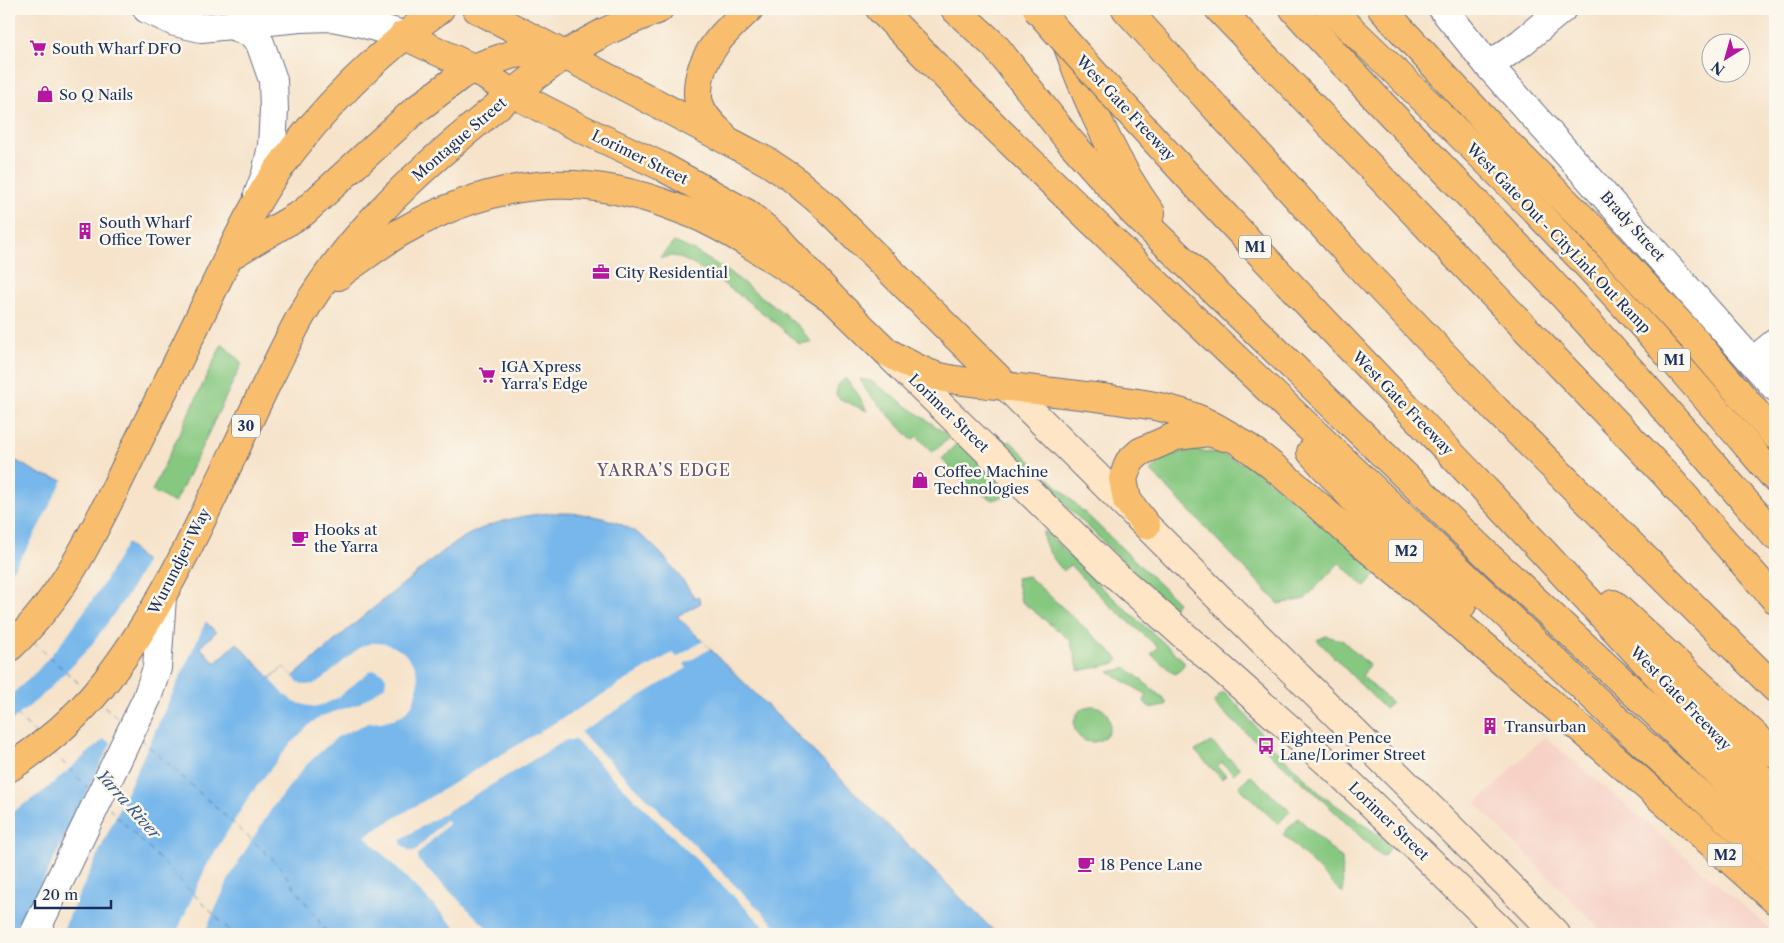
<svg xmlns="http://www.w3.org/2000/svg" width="1784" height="943" font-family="'Libre Caslon Text',serif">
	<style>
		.built { fill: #f7d1c6 }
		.green { fill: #86c880; stroke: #507c6f }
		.water { fill: #77b7eb; stroke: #4973a4 }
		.pier { fill: #f6e3ca }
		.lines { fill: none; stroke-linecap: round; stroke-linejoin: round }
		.ferry { stroke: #375888; stroke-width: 1; stroke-dasharray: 6 5; stroke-linecap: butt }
		.minor-casing { stroke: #686e84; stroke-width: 30 }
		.secondary-casing { stroke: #686e84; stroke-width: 30 }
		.trunk-casing { stroke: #686e84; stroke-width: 30 }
		.motorway-casing { stroke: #686e84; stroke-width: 30 }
		.minor { stroke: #fff; stroke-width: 28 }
		.secondary { stroke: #fde5c5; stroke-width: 28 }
		.trunk { stroke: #f9be6d; stroke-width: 28 }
		.motorway { stroke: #f9be6d; stroke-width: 28 }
		.motorway-bridge-casing { stroke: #686e84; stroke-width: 30; stroke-linecap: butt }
		.motorway-bridge { stroke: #f9be6d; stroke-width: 28 }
		.labels { text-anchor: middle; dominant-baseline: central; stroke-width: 5; stroke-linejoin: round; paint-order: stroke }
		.shield { fill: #fbf7ec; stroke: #5e6b89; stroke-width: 1 }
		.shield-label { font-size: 14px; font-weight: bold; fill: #1b2f5e }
		.poi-label { font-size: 15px; fill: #1b2f5e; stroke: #fbf7ec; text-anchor: start }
		.street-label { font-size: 15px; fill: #1b2f5e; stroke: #fbf7ec }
		.neighbourhood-label { font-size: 16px; letter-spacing: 1px; fill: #625270; stroke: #fbf7ec }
		.water-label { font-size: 16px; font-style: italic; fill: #375888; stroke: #fbf7ec }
	</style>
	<rect width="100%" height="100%" fill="#fbf7ec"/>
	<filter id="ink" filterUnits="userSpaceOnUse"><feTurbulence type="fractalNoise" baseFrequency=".02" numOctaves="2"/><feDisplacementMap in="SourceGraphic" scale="10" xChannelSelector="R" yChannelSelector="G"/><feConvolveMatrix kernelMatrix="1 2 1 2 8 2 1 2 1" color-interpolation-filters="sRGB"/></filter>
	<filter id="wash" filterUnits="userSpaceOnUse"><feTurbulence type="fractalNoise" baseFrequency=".0096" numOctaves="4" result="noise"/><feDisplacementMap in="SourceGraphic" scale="20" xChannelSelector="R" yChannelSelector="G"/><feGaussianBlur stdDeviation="1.12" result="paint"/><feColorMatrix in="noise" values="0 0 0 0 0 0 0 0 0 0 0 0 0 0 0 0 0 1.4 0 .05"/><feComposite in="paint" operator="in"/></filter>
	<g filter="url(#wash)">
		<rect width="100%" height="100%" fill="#f6e3ca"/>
		<polygon class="built" points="1545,736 1775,933 1775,934 1605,934 1476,804"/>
		<g class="green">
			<path d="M674 242 693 250 729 272 782 312 801 329 811 342 799 344C782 326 694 257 672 256 668 256 664 258 661 258L660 257Z"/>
			<polygon points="222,344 242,363 175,503 152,491"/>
			<polygon points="845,378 858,394 867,411 840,399 836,395 838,385"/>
			<polygon points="860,379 871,381 951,437 932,452 917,436 912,440 867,392"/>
			<polygon points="1010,441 1178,602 1173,609 1004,446"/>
			<path d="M957 443C978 457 994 475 1010 495L992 500 962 481 942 459Z"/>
			<path d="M1191 450 1218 453 1250 467 1288 495 1381 569 1365 587 1339 563 1305 599 1279 604 1151 471C1163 454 1172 454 1191 450Z"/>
			<path d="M1045 531 1093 580 1184 661V665L1176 674 1173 673 1151 654 1158 647 1106 602 1070 565 1063 571C1054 559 1043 547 1043 532Z"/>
			<polygon points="1028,576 1119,659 1116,663 1079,671 1070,640 1021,601 1016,578"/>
			<polygon points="1326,636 1342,640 1369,665 1362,676 1392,703 1385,709 1317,640"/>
			<path d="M1127 668 1164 699 1167 704C1159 709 1148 710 1144 701L1147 695 1109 672Z"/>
			<polygon points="1222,692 1227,695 1234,701 1271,745 1323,796 1390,843 1391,847 1385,855 1381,856 1317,795 1216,706 1214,702"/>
			<circle cx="1092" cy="724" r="18"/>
			<polygon points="1211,742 1240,768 1234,774 1222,763 1217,767 1226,775 1222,779 1195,751"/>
			<polygon points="1250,775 1290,811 1278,824 1239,787"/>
			<polygon points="1298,818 1342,859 1343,894 1283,834"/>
		</g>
		<path class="water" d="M9 457 42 475 63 480 216 632 200 647 215 663 237 643 270 678 284 667 293 677C332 643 371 609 412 577 429 563 447 547 466 536 514 510 590 502 637 533 661 549 679 575 695 598L698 597 701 603 677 616 997 934H9Z"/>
		<g class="pier">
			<polygon points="64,478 128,541 100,589 62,642 37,671 9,697 9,575 28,547"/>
			<polygon points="147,560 207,619 61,934 17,934 111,743 104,739 44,791 9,814 9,723 43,695 90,647 129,593"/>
			<polygon points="703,641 710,649 684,664 687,668 580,732 784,934 772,934 575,740 566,740 401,839 401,844 410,851 415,851 445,820 447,821 448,824 418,854 419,861 493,934 462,934 365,836 672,653 677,657"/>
			<polygon points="373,643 384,643 394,647 403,652 415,666 418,678 417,692 412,705 404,714 396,718 381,722 368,723 337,737 306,765 272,808 240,859 228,881 204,934 176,934 206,867 218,847 251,794 287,748 311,723 322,716 358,704 385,686 386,678 383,673 375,670 370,671 337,698 325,704 313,707 294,702 284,694 270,679 284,667 298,682 305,685 314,684 324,678 353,653 362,646"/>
		</g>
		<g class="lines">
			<g class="ferry">
				<polyline points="9,619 14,624"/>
				<polyline points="33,642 84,688"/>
				<polyline points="104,706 121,721"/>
				<polyline points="9,707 34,733"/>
				<polyline points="141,739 278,864 328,934"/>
				<polyline points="54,753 88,788"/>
				<polyline points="109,808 233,934"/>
			</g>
		</g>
	</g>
	<g filter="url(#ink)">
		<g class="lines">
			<g class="minor-casing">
				<g id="minor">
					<polyline points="147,9 175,22 201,28 300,18 332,17 362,23 403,35"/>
					<polyline points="1443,9 1489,66 1775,387"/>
					<polyline points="231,25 251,33 260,43 273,80 274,110 272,146 266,174 258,195"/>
					<polyline points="1489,66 1521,43 1562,9"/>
					<polyline points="1753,361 1775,343"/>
					<polyline points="34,934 147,698 157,668 162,597"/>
				</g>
			</g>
			<g class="secondary-casing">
				<g id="secondary">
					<polyline points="893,359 1111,571 1335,769 1419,850 1504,934"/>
					<polyline points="1007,387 1508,885 1556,934"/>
				</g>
			</g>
			<g class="trunk-casing">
				<g id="trunk">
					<polyline points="477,9 768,162 792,178 823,204 1007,387"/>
					<polyline points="403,35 473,68 512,93 580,128 661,166 748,214 776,237 834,300 887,352"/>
					<path d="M722 134C713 126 703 116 699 103 698 100 698 96 698 92 698 56 725 31 749 9"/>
					<polyline points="228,257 304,212 413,112 460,76 473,68 513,54 531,53 558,54"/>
					<path d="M338 276 345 270C364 257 382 243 401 232 492 180 577 170 674 207 685 211 696 215 706 220 751 242 792 272 834 300"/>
					<path d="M9 648C67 595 100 519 134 450 161 395 189 340 215 285 234 246 252 206 277 171 323 107 375 55 440 9"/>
					<path d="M9 768C43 746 75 719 101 687 176 593 219 478 273 371 282 353 291 334 301 316 343 244 401 186 465 133 509 96 555 57 607 31 624 23 641 16 659 9"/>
				</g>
			</g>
			<g class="motorway-casing">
				<g id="motorway">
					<polyline points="880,9 997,129 1151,278 1626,728 1775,863"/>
					<polyline points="955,9 995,46 1067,138 1133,212 1488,556 1658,715 1775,829"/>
					<polyline points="1126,9 1365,272 1496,410 1775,688"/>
					<polyline points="1219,9 1665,474 1775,599"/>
					<path d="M1294 9C1362 86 1435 159 1506 234 1599 332 1687 434 1775 536"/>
					<path d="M1330 9C1411 86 1492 164 1569 246 1641 321 1708 400 1775 478"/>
					<polyline points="1382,9 1496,132 1595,231 1691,336 1775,435"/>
					<path d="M1067 44C1088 103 1114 162 1151 213"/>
					<path d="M887 352C904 361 922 373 940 377 956 381 973 382 989 384 1031 390 1074 394 1117 400 1145 404 1174 408 1201 420 1264 449 1313 504 1367 548 1505 662 1641 780 1775 900"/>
					<polyline points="1311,452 1359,505 1462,605"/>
					<polyline points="1478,482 1665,683 1775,793"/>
					<polyline points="1146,525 1127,500 1123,479 1129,462 1140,452 1176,436 1209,432 1224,437"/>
					<polyline points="1613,604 1775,754"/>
				</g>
			</g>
			<use href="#minor" class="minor"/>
			<use href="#secondary" class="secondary"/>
			<use href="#trunk" class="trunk"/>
			<use href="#motorway" class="motorway"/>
			<g class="motorway-bridge-casing">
				<path id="motorway-bridge" d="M1037 9C1179 171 1329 326 1478 482"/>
			</g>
			<use href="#motorway-bridge" class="motorway-bridge"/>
		</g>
	</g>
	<defs>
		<g id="supermarket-bare" transform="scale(1.35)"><path d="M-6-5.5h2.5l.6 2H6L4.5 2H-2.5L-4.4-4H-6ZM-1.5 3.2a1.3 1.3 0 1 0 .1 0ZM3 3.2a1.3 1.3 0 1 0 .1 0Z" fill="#b5179e" stroke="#fbf7ec" stroke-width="2.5" paint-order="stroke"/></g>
		<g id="shop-bare" transform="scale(1.35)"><path d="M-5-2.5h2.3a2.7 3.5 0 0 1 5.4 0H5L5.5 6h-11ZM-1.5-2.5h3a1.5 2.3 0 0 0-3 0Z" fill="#b5179e" stroke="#fbf7ec" stroke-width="2.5" paint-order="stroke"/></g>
		<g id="building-bare" transform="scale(1.35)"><path d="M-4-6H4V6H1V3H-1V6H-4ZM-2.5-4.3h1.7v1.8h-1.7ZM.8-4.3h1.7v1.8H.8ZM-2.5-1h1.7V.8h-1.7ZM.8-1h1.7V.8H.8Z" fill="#b5179e" stroke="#fbf7ec" stroke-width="2.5" paint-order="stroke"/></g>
		<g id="office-bare" transform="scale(1.35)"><path d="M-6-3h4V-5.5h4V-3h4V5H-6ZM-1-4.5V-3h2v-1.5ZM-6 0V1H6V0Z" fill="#b5179e" stroke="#fbf7ec" stroke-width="2.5" paint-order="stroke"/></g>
		<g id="cafe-bare" transform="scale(1.35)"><path d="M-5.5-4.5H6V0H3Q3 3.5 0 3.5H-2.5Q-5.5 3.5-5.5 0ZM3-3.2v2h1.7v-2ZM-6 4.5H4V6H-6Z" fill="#b5179e" stroke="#fbf7ec" stroke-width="2.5" paint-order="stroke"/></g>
		<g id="bus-bare" transform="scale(1.35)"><path d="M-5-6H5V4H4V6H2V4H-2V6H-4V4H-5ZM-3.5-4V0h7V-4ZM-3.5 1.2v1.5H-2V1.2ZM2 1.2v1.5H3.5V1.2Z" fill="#b5179e" stroke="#fbf7ec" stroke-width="2.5" paint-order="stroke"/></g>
	</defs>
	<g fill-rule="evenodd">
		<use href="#supermarket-bare" x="38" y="48"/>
		<use href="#shop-bare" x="45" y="94"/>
		<use href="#building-bare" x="85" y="231"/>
		<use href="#office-bare" x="601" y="272"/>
		<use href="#supermarket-bare" x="487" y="375"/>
		<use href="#shop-bare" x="920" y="480"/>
		<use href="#cafe-bare" x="300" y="538"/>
		<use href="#building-bare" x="1490" y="726"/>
		<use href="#bus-bare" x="1266" y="746"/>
		<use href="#cafe-bare" x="1086" y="864"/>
	</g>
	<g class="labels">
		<g class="shield">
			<rect x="1239" y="235.5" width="32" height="23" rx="4"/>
			<rect x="1658" y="348.5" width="32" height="23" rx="4"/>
			<rect x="232" y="414.5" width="28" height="23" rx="4"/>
			<rect x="1388.5" y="539.5" width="35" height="23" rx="4"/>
			<rect x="1707.5" y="843.5" width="35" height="23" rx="4"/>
		</g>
		<g class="shield-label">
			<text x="1255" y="247">M1</text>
			<text x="1674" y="360">M1</text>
			<text x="246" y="426">30</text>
			<text x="1406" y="551">M2</text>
			<text x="1725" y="855">M2</text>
		</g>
		<g class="poi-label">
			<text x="52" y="48">South Wharf DFO</text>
			<text x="59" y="94">So Q Nails</text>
			<text x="99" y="222">South Wharf<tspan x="99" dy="17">Office Tower</tspan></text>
			<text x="615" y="272">City Residential</text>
			<text x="501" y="366">IGA Xpress<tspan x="501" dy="17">Yarra's Edge</tspan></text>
			<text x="934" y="471">Coffee Machine<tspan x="934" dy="17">Technologies</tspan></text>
			<text x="314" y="529">Hooks at<tspan x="314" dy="17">the Yarra</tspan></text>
			<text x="1504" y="726">Transurban</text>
			<text x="1280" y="737">Eighteen Pence<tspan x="1280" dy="17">Lane/Lorimer Street</tspan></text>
			<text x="1100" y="864">18 Pence Lane</text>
		</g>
		<g class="street-label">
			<text transform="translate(1126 108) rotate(47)">West Gate Freeway</text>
			<text transform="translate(459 139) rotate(-41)">Montague Street</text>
			<text transform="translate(640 157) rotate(26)">Lorimer Street</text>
			<text transform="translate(1633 226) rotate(48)">Brady Street</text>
			<text transform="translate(1559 238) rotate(46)">West Gate Out - CityLink Out Ramp</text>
			<text transform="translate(1403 403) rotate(46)">West Gate Freeway</text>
			<text transform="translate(949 413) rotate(44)">Lorimer Street</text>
			<text transform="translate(179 561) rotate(-63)">Wurundjeri Way</text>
			<text transform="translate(1681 698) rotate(46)">West Gate Freeway</text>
			<text transform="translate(1389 821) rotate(44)">Lorimer Street</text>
		</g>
		<g class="neighbourhood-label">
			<text x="664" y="470">YARRA’S EDGE</text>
		</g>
		<g class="water-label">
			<text transform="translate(129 804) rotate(48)">Yarra River</text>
		</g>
	</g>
	<rect width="1784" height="943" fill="none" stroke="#fbf7ec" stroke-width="30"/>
	<g transform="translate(1726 58) rotate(217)"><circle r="24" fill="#fbf7ec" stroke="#a1a7b3"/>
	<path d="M0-4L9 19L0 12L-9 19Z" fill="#b5179e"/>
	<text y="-8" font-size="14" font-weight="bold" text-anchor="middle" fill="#1b2f5e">N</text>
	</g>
	<path d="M35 900v8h76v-8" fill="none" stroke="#1b2f5e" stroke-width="2.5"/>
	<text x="42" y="900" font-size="15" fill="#1b2f5e" stroke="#fbf7ec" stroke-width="4" paint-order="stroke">20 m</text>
</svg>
